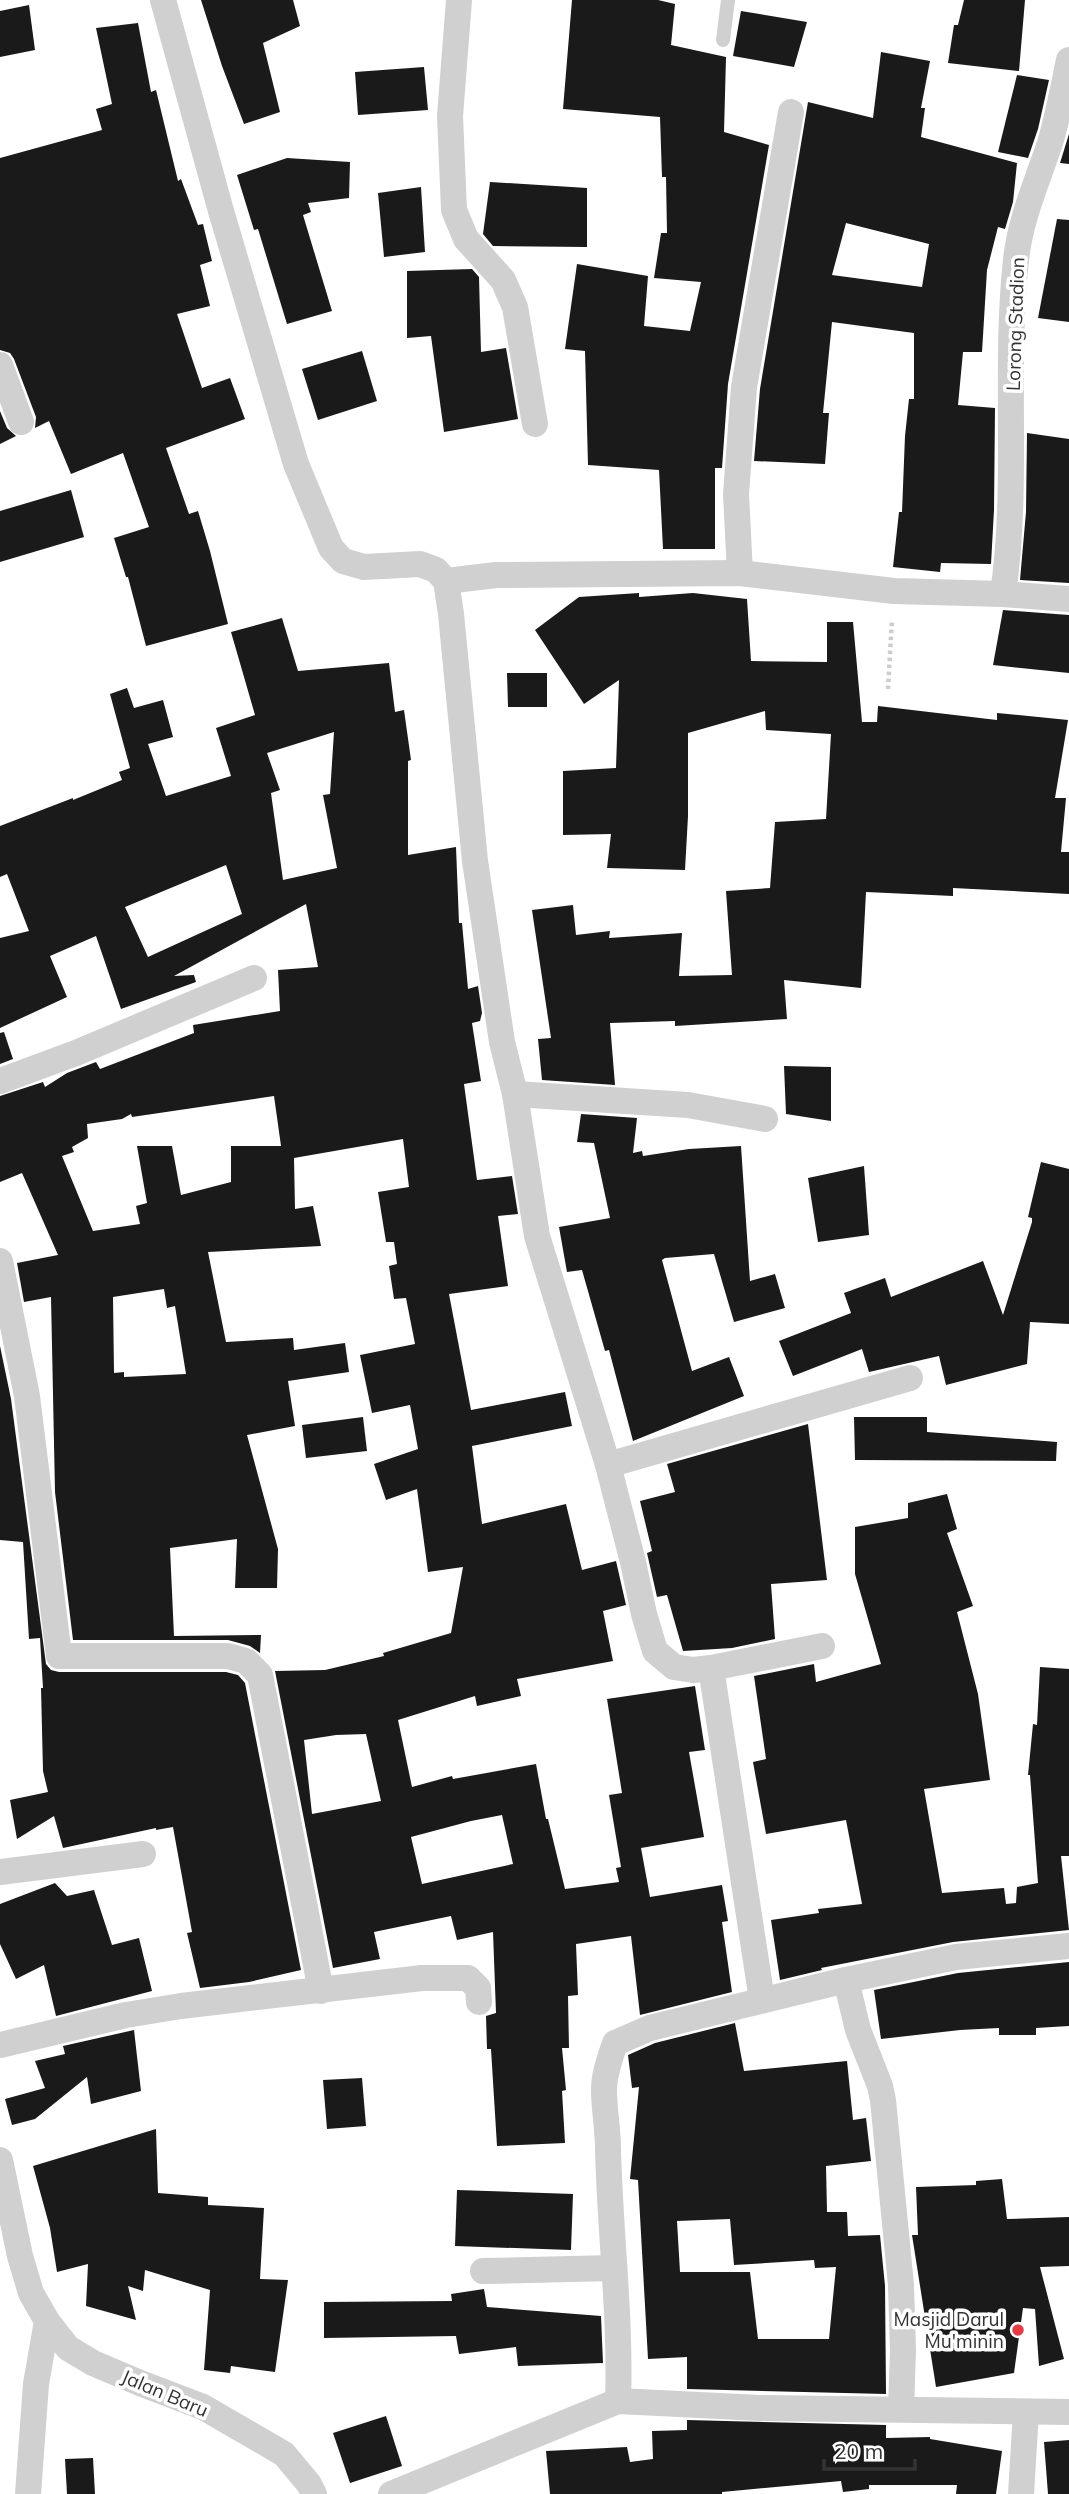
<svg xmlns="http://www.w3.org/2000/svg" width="1069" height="2494" font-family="Mulish,sans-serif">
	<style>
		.building { fill: #1a1a1a; fill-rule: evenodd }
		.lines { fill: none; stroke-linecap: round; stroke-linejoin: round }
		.path { stroke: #cdcdcd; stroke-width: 4.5; stroke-dasharray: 3.5 3.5; stroke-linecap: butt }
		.service { stroke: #d0d0d0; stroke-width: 14 }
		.minor { stroke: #d0d0d0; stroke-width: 26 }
		.poi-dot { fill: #e63946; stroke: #fff; stroke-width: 2.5 }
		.labels { text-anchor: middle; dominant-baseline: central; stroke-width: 7; stroke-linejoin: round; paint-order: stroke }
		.street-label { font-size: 19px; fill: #333; stroke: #fff }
		.poi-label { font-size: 19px; fill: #333; stroke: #fff; text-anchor: end }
	</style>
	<rect width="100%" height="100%" fill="#fff"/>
	<g class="building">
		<polygon points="201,0 293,0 300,26 263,43 280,112 244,124 222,66"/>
		<polygon points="572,0 658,0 675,4 671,45 726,57 724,132 769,145 728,384 722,468 715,468 715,549 663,549 659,470 588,465 585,351 565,349 577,264 648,276 644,326 690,331 701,282 654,278 661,233 667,233 666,177 662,177 660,117 563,109"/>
		<polygon points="964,0 1025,0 1019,71 948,63 954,25 958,25"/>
		<polygon points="29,5 35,50 0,57 0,11"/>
		<polygon points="741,11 807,22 794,67 733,56"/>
		<polygon points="138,23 151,92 156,90 178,181 181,179 198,225 203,224 212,261 200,265 210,306 177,314 202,388 230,378 245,419 166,448 189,514 198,511 210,551 228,624 146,646 128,577 126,577 114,538 149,527 123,453 71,474 49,421 35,428 36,417 14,359 10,353 0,350 0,158 102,130 96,109 112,104 96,28"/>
		<path d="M881 52 930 61 921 108H925L921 137 1017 163 1013 202 1005 229 998 227 987 270 982 352H963L958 405 995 408 994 510 991 564 941 563 940 572 893 567 899 512H902L905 436 909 399H914V333L832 322 823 413H829L825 464 754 461 760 389 808 102 873 118ZM846 223 929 244 922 287 832 275Z"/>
		<polygon points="424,67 428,110 358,115 355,72"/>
		<polygon points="1017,75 1049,80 1038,129 1028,158 998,152"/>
		<polygon points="1069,134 1069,164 1060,163"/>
		<polygon points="287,158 350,162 349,198 308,203 311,212 303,215 332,311 287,324 258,229 254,230 237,175"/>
		<polygon points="490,182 587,188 587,247 493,246 483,234"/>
		<polygon points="421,187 425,252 384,257 378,193"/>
		<polygon points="1057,219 1069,220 1069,322 1038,318"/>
		<polygon points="472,269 479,277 481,352 506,348 518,419 444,432 431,336 407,338 407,271"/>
		<polygon points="362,351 377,401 318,420 302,369"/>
		<polygon points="0,411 7,428 16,436 0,444"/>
		<polygon points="1027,433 1069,439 1069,583 1020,580 1026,512"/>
		<polygon points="71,490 84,537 0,562 0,511"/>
		<polygon points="639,593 639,597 693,593 747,599 751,661 827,662 827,622 853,622 862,722 877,722 878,706 997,720 997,713 1068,720 1055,798 1066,798 1061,852 1069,852 1069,894 953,888 953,896 866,892 861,988 784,980 787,1019 675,1026 675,1021 610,1023 615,1085 542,1080 538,1039 551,1038 532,910 573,905 576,935 610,931 609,938 682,933 679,976 732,975 726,891 770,888 775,822 826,819 831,734 766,730 765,711 688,733 688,816 685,870 607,868 611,834 563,835 563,771 616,768 619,680 584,704 535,630 579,597"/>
		<polygon points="1003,610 1069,615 1069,673 993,665"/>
		<path d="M282 618 298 671 389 663 395 712 404 710 411 760 408 761V855L456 847 459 923H462L468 989 478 986 482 1013 480 1021 472 1023 481 1081 464 1084 477 1180 512 1176 518 1214 498 1216 508 1286 449 1294 471 1410 565 1392 572 1426 472 1446 482 1524 566 1504 582 1570 616 1561 626 1605 603 1611 613 1661 517 1679 521 1696 477 1706 475 1696 398 1720 412 1787 452 1776 453 1779 536 1764 546 1819H548L565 1889 619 1882 616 1868 621 1867 609 1795 622 1793 607 1699 695 1686 705 1750 689 1752 704 1837 641 1848 650 1897 722 1885 728 1921 722 1922 732 1992 640 2015 631 1936 576 1944 578 1995 568 1996 569 2048H562L566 2090 562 2091 565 2143 497 2146 491 2049H487L486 2016 496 2013 493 1932 457 1940 451 1916 374 1932 380 1959 333 1968 275 1671 325 1670 384 1656 383 1653 451 1633 463 1567 428 1572 417 1489 386 1500 374 1464 418 1449 410 1405 372 1413 360 1355 415 1344 406 1298 394 1299 389 1266 397 1264 394 1242H386L378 1192 409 1187 403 1139 294 1158 295 1209 313 1206 321 1246 208 1252 226 1342 293 1338 294 1350 345 1343 349 1372 288 1381 295 1426 247 1435 278 1549 277 1588H235L237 1539 170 1548 174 1636 261 1635 260 1653 250 1646 228 1640H73L55 1492 51 1297 24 1302 17 1263 58 1255 22 1173 0 1182V1096L43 1082 45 1087 67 1073 96 1062 100 1069 194 1033 193 1025 280 1011 278 970 318 967 306 904 174 976 194 975 196 982 121 1009 96 936 50 956 67 997 0 1028V938L29 931 7 874 0 877V826L73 798V800L122 780 119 772 130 768 110 694 127 688 134 708 163 700 173 737 148 744 166 796 231 776 216 728 255 715 231 632ZM334 732 330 794 323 795 337 868 283 880 271 793 280 790 267 753ZM226 865 242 914 148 957 125 907ZM274 1096 281 1146H231V1182L181 1195 172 1146H137L147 1203 136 1206 140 1224 93 1231 62 1156 74 1152 72 1147 88 1138 87 1124 122 1119 131 1114 132 1117ZM164 1289 167 1308 175 1306 186 1374 124 1377V1372L114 1373 113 1297ZM366 1734 381 1801 312 1814 304 1740 336 1735ZM502 1815 513 1864 422 1884 411 1837 471 1821Z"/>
		<polygon points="507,673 547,673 547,707 508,707"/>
		<polygon points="4,1032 13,1059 0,1064 0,1033"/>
		<polygon points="784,1066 831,1067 831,1121 786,1114"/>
		<polygon points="581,1114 637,1118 633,1153 642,1151 643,1156 689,1149 741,1146 750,1281 775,1274 785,1308 734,1322 714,1254 665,1258 662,1260 692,1371 729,1357 744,1396 633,1441 609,1350 605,1351 582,1270 567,1272 559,1227 610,1218 594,1143 577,1142"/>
		<polygon points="1041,1162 1069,1169 1069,1324 1030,1322 1027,1364 946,1385 939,1356 869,1372 862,1349 793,1376 779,1341 851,1313 844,1293 885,1278 891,1297 983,1261 1003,1315 1032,1222 1032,1218 1028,1217"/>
		<polygon points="864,1166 869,1235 818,1242 808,1178"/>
		<polygon points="0,1346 11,1399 46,1664 51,1670 59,1672 226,1672 238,1675 245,1683 301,1970 249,1982 200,1988 187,1933 192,1932 173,1827 156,1830 156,1828 63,1848 54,1816 17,1839 10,1800 48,1792 43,1771 41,1688 43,1688 40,1638 29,1639 23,1542 0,1540"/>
		<polygon points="363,1417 367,1451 306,1458 302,1425"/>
		<polygon points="854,1417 927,1417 927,1432 1057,1442 1056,1461 855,1460"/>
		<polygon points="808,1424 827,1580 771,1584 775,1639 732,1648 683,1651 667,1595 657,1597 647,1553 652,1551 640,1501 675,1492 667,1464"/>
		<polygon points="947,1494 957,1529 947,1533 973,1606 957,1612 978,1694 990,1780 924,1789 942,1893 1004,1888 1006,1904 1016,1903 1017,1887 1038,1883 1030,1775 1028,1775 1033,1724 1037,1725 1040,1667 1069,1669 1069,1856 1061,1856 1069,1930 953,1942 821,1968 822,1970 780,1980 771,1920 819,1913 818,1909 862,1904 846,1820 766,1834 753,1762 766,1759 754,1676 814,1664 816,1682 881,1664 855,1574 855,1527 908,1518 908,1503"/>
		<polygon points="55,1883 67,1896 94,1890 112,1945 139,1938 152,1991 56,2016 44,1965 16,1979 0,1944 0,1904"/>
		<polygon points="1069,1962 1069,2026 1036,2028 1036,2035 999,2035 999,2028 960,2030 881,2039 874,1990 958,1973"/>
		<path d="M735 2023 744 2071 847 2061 853 2120 866 2118 871 2161 826 2166 827 2212H847L848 2236 880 2235 885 2286 886 2394 687 2389V2357L648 2359 638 2180 630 2179 639 2087 632 2088 628 2055 655 2043ZM730 2219 734 2265 814 2260 815 2268 836 2267 829 2339H758L750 2272H680L677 2221Z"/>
		<polygon points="134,2030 141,2091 91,2104 87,2077 35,2119 12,2125 5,2099 45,2088 35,2061 65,2054 63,2046"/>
		<polygon points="362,2078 366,2126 327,2129 323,2080"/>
		<polygon points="156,2129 158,2193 208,2197 208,2205 264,2208 260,2279 288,2280 275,2372 231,2366 230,2373 204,2370 210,2290 145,2270 143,2291 128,2286 136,2320 86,2306 88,2264 57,2272 50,2228 33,2166"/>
		<polygon points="1002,2179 1007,2219 1069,2217 1069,2266 1040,2267 1064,2359 1039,2366 1035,2309 1023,2308 1014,2373 936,2387 912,2235 918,2235 916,2187 976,2185 976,2181"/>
		<polygon points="457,2190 573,2194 571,2250 455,2246"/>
		<polygon points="484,2289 487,2307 601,2316 603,2363 518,2366 516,2347 459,2354 456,2336 324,2338 324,2302 452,2301 451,2294"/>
		<polygon points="386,2416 402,2466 350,2483 333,2433"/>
		<polygon points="687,2420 886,2425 886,2438 930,2437 930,2439 1002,2451 996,2494 956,2494 957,2485 869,2485 869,2489 843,2492 841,2481 722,2492 722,2494 550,2494 546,2451 627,2447 630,2462 653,2459 652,2431 687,2430"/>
		<polygon points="1069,2440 1069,2494 1048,2494 1044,2442"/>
		<polygon points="93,2458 95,2494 67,2494 65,2459"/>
	</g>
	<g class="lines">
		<polyline class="path" points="888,689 892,619"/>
		<polyline class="service" points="723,40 728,0"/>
		<g class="minor">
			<polyline points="163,0 221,211 296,464 331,548 343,561 364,567 420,564 436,570 446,581 451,614 475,861 502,1042 515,1094 537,1236 608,1465 633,1562 644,1614 655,1651 674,1667 693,1670 711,1668 762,2000"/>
			<polyline points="459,0 450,116 454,210 466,239 503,280 515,307 535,424"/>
			<polyline points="0,365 21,422"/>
			<polyline points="740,573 736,494 744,387 791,112"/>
			<polyline points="446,581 496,575 740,573 894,591 1003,594 1069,599"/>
			<path d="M1003 594C1019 483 1004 371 1016 260 1020 220 1037 182 1050 143 1058 117 1063 88 1069 60"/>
			<polyline points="0,1081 76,1053 254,978"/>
			<polyline points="515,1094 688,1105 765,1119"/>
			<polyline points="0,1261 27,1396 59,1656 228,1656 246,1661 260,1675 321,1991"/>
			<polyline points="608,1465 910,1378"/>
			<polyline points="711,1668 822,1646"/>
			<polyline points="0,1872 143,1854"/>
			<polyline points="846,1980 858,2030 880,2086 883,2100 901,2285 903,2351 901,2409"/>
			<polyline points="0,2045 126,2015 181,2006 422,1978 468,1978 478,1988 479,2002"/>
			<polyline points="0,2160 20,2256 31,2293 47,2321 68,2348 93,2363 140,2383 203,2407 284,2454 309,2484 314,2494"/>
			<polyline points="483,2271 614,2268"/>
			<path d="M618 2401C621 2317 610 2233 608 2149 608 2129 604 2109 604 2090 604 2074 610 2058 615 2043L650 2028 846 1980 956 1957 1069 1946"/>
			<polyline points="28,2494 36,2384 47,2321"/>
			<polyline points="391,2494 618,2401 760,2408 1069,2412"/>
			<polyline points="1021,2494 1026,2412"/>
		</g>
	</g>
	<circle class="poi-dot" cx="1018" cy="2330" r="7"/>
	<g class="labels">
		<g class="street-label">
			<text transform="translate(1015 324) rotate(-88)">Lorong Stadion</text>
			<text transform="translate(165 2393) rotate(23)">Jalan Baru</text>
		</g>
		<g class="poi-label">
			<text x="1004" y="2319">Masjid Darul<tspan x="1004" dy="22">Mu'minin</tspan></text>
		</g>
	</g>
	<path d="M824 2459v10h91v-10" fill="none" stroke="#333333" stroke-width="3.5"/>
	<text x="834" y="2459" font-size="21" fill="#333333" stroke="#ffffff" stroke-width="5" paint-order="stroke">20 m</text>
</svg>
